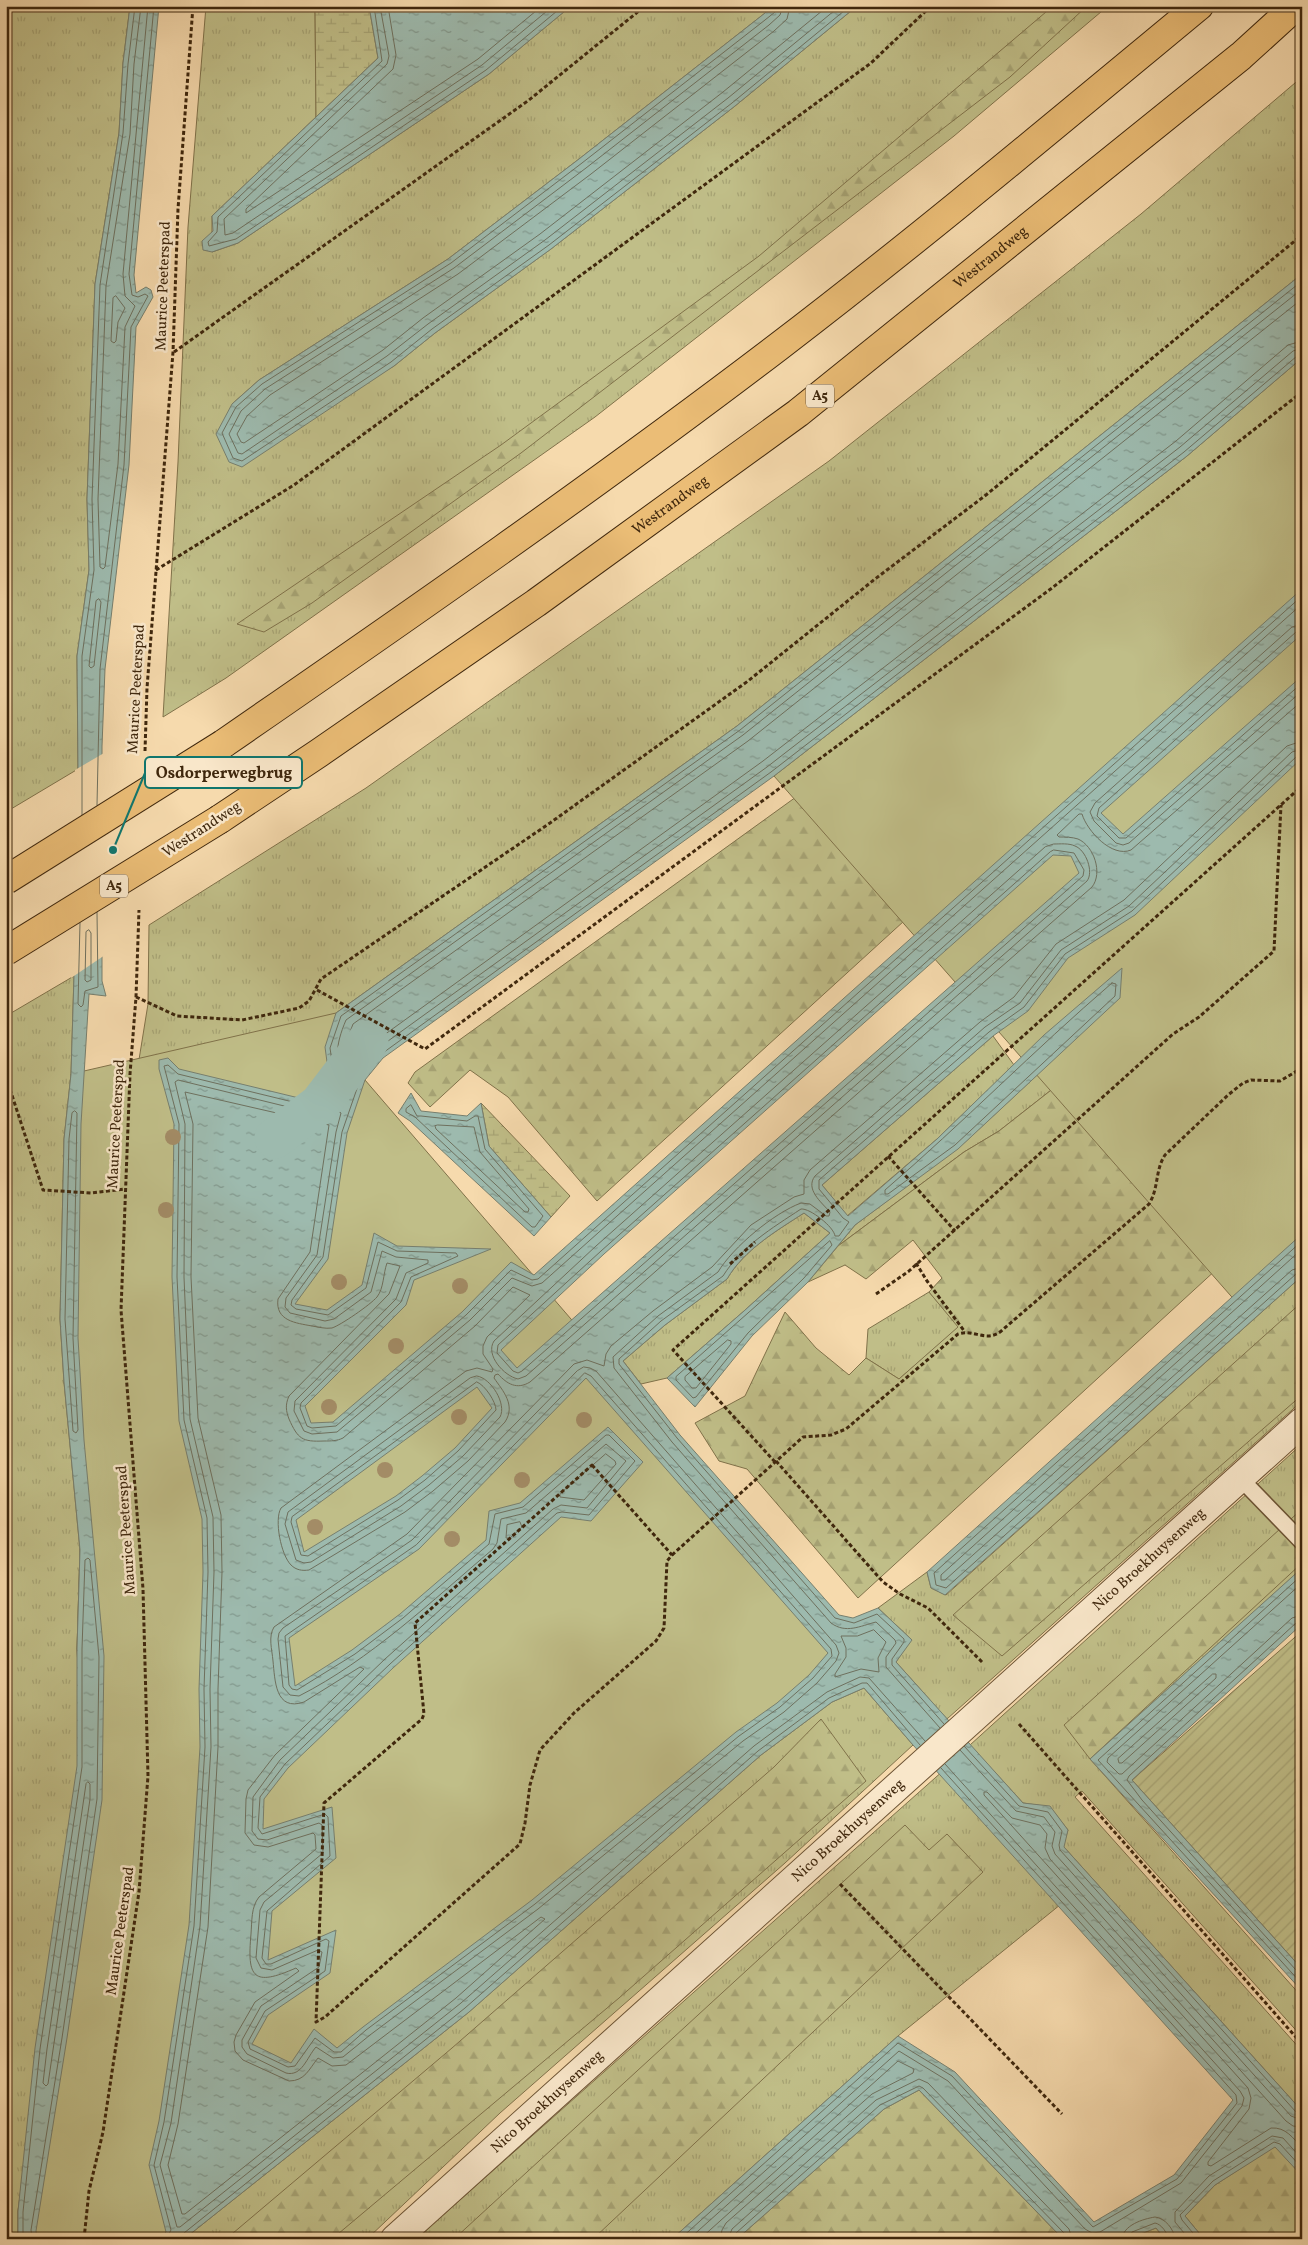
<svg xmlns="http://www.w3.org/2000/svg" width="1308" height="2245" font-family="Vollkorn,serif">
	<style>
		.grass { fill: url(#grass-tufts); stroke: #80724a }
		.forest { fill: url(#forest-firs); stroke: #80724a }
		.wetland { fill: url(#wetland-marsh); stroke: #80724a }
		.park { fill: #c0be88; stroke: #80724a }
		.garden { fill: url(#garden-furrows); stroke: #80724a }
		.water { fill: url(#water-ripples); stroke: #777f6e; fill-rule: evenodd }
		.pier { fill: #f6daad }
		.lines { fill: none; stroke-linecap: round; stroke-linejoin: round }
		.shore { stroke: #6e705e; stroke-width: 1 }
		.canal { stroke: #9dbaae; stroke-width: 41 }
		.service-casing { stroke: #6d5435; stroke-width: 18 }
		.minor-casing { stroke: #6d5435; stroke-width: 30 }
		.motorway-casing { stroke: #3f270d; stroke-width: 30 }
		.path { stroke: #3f270d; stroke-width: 3; stroke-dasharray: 4 2.5; stroke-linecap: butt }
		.service { stroke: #f9e7ca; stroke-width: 15 }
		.minor { stroke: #f9e7ca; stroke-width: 28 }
		.motorway { stroke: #ebbd76; stroke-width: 28 }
		.motorway-bridge-casing { stroke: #3f270d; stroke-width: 30; stroke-linecap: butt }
		.motorway-bridge { stroke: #ebbd76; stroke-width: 28 }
		.tree { fill: #a38c66 }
		.labels { text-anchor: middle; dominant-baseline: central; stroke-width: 5; stroke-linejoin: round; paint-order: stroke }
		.shield { fill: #f9e7ca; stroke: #776146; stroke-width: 1 }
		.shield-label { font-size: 14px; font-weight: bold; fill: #3f270d }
		.street-label { font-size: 15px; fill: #3f270d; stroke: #f9e7ca }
		.leader { fill: none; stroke: #0f766e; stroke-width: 2 }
		.callout-dot { fill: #0f766e; stroke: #f9e7ca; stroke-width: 2 }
		.callout { fill: #f9e7ca; stroke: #0f766e; stroke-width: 2 }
		.callout-label { font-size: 16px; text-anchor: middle; font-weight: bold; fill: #3f270d }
	</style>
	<defs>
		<pattern id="grass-tufts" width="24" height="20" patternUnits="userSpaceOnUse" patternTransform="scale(1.25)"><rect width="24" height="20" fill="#c0be88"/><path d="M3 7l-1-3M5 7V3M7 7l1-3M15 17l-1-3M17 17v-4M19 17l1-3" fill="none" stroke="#a6a374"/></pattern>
		<pattern id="forest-firs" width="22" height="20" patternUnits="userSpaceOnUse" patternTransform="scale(1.25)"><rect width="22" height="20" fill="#c0be88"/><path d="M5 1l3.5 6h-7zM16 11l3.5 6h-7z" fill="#a6a374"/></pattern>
		<pattern id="wetland-marsh" width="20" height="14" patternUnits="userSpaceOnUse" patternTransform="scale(1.25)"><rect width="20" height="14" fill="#c0be88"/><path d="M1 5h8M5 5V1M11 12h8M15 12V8" fill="none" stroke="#a6a374"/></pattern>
		<pattern id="garden-furrows" width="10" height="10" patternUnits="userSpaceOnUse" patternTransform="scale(1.25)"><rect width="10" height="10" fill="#c0be88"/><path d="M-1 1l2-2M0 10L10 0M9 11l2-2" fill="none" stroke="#a6a374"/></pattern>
		<pattern id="water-ripples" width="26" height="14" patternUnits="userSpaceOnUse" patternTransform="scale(1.25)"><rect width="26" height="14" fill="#9dbaae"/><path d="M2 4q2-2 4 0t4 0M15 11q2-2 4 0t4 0" fill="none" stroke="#81978c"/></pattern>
	</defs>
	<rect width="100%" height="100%" fill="#f6daad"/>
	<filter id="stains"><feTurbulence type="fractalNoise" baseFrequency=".004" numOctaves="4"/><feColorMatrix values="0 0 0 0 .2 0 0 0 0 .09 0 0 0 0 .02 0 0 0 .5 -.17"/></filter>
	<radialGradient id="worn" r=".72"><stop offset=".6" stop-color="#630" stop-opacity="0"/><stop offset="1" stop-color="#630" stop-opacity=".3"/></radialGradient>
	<g class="grass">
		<polygon points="6,6 130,6 123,63 119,133 95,284 87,499 89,570 77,656 78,769 6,812"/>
		<polygon points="206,6 315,6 316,117 212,216 212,252 238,243 489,74 571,6 774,6 579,159 448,259 259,380 232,404 360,386 394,366 435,333 551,249 735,106 857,6 1108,6 954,136 595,417 226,678 163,717 178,462 188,227"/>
		<polygon points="1302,77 1302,274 737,726 336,1013 325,1047 137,1072 148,1004 149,925 366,788 829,461 1141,214"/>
		<polygon points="74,976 71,1074 64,1139 60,1319 64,1382 80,1550 77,1649 84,1775 26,2151 18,2211 18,2239 6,2239 6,1016"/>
		<polygon points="1120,998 1148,1014 999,1131 964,1152 838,1246 855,1225 964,1143"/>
		<polygon points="993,1036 1014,1065 937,1139 847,1216 822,1185"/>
		<path d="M804 1213 830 1233 744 1311 667 1378 641 1384 623 1361 665 1325 727 1279C744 1250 776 1231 804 1213Z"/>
		<polygon points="1302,1276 1302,1401 947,1719 896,1662 911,1639 878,1608 927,1572 931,1588 946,1595"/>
		<polygon points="929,1292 959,1327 899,1379 866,1358 868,1329"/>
		<polygon points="1302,1444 1302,1569 1090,1759 1302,1997 1302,2037 1082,1791 1075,1797 1302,2051 1302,2111 1063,1846 1068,1830 1050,1807 1023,1803 970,1745"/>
		<polygon points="864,1688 913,1745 785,1863 500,2113 367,2239 184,2239 469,2012 761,1755 832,1702"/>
		<polygon points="953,1762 1071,1896 898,2036 672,2239 416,2239"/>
	</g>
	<g class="forest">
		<polygon points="1053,6 1087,6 1010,77 521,453 312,603 264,632 237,624 501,445 759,256"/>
		<polygon points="1302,558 597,1201 508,1097 470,1070 430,1107 408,1083 415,1072 1080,592"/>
		<polygon points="1148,1014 1302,1191 858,1598 747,1469 719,1461 695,1423 745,1396 785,1312 816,1348 849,1375 866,1358 899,1379 958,1327 929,1292 942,1278 913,1240 866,1279 845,1265 808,1282 838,1246 964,1152 999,1131"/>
		<polygon points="1302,1302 1302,1395 1002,1656 953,1615"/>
		<polygon points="1302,1509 1302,1563 1090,1759 1064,1725"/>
		<polygon points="821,1719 866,1781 619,1998 332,2239 226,2239 452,2048 774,1767"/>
		<polygon points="905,1825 929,1850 947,1834 983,1872 593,2239 454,2239"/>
		<polygon points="919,2090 1063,2239 812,2239 811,2237 809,2239 737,2239 884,2109"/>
		<polygon points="1275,2146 1302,2175 1302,2239 1204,2239 1185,2216 1215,2185"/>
		<polygon points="1156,2228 1165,2239 1128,2239"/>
	</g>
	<g class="wetland">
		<polygon points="315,6 369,6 378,58 316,117"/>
		<polygon points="481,1103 570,1196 551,1217 489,1146"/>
	</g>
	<g class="park">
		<polygon points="1302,358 1302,1261 1245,1312 774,776 1187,456"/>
		<polygon points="336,1013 350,1056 365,1080 864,1659 167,2239 18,2239 18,2211 26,2151 84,1775 77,1649 80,1550 71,1074"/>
	</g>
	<polygon class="garden" points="1302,1631 1302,1969 1132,1780"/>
	<g class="water">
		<polygon points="130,6 159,6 134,275 136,293 146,287 151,290 153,297 136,327 129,465 105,669 102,746 102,981 106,996 89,994 81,1124 78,1338 84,1440 104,1656 102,1800 67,2038 36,2231 37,2239 18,2239 18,2211 35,2048 77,1766 77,1649 80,1550 64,1382 60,1319 64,1139 71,1074 74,976 78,769 77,656 89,570 87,499 95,284 119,133 123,63"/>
		<polygon points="369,6 571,6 489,74 238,243 212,252 203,250 202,241 213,231 212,216 378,58"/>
		<polygon points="774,6 857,6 735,106 551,249 435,333 394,366 242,467 229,462 216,434 232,404 259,380 448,259 579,159"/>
		<path d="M1302 274V358L1187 456 774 776 383 1058 365 1080 347 1133 328 1259 295 1304 327 1310 362 1285 374 1233 397 1246 491 1249 414 1280 406 1305 305 1406 311 1423 333 1422 462 1312 511 1262 534 1275 1302 589V634L1101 813 1123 834 1302 676V758L1135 915 1068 958 1028 1011 993 1036 822 1185 848 1216 937 1139 1044 1035 1122 968 1120 998 958 1149 855 1225 808 1282 752 1336 695 1407 667 1378 744 1311 830 1233 804 1213C776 1231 744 1250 727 1279L665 1325 623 1361 680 1435 839 1615 853 1618 878 1608 912 1640 896 1662 1023 1803 1050 1806 1068 1830 1064 1847 1302 2111V2176L1275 2147 1215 2185 1185 2216 1204 2239H1165L1156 2228 1128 2239H1063L919 2090 884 2109 737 2239H672L898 2036 955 2072 1094 2222 1174 2175 1233 2100 913 1745 864 1688 832 1702 761 1755 469 2012 184 2239H159L166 2232 149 2165 159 2121 189 1925 200 1747 199 1689 203 1572 202 1519 179 1421 172 1277 174 1124 159 1069V1060L168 1058 179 1069 328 1105 338 1097 329 1077 325 1047 336 1013 737 726ZM1053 855 1071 856 1079 873 517 1368 501 1350 604 1254ZM586 1378 828 1653 809 1675 777 1703 736 1732 532 1900 363 2027 337 2048 314 2029 291 2063 252 2044 268 2015 330 1973 336 1930 268 1960 272 1911 336 1858 332 1807 263 1829 264 1799 288 1768 393 1668 561 1517 591 1521 643 1462 608 1427 520 1503 489 1511 486 1540 400 1614 352 1650 295 1686 289 1638 419 1549ZM477 1387 492 1408 455 1448 422 1476 396 1496 304 1552 296 1520Z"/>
		<polygon points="411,1093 421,1111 467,1116 481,1103 489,1146 551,1217 534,1236 410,1121 398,1113"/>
		<polygon points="1302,1234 1302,1276 945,1595 931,1588 927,1572"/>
		<polygon points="1302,1568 1302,1624 1132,1780 1302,1969 1302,1991 1090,1759"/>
	</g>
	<polygon class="pier" points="104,753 105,955 71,978 75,770"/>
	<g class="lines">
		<g class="shore">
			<polyline points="141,6 134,64 130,134 106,286 98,499 100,567 103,569 105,567 118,464 125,327 135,306 125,296 123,274 148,6"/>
			<polyline points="374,6 382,61 218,217 217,232 208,242 209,246 236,239 486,70 563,6"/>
			<polyline points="380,6 389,56 387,64 224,219 225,235 233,233 482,65 553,6"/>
			<polyline points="388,6 396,55 393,69 246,209 246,213 478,59 542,6"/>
			<polyline points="776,6 775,12 765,20 582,163 451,263 262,384 236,407 222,433 233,458 242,461 391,362 432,329 549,245 732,103 850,6"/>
			<polyline points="783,6 780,15 769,25 586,168 454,268 265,389 241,411 229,434 238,453 242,454 387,356 428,324 545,240 728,98 840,6"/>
			<polyline points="790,6 787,19 774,31 591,174 458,274 270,395 247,416 237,434 241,442 244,443 383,350 423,318 540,234 723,92 828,6"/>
			<path d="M1302 289 743 735 346 1020C335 1046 334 1062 346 1088H350L356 1074 377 1049 767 767 1180 447 1293 351 1302 348"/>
			<polygon points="116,296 125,308 118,322 116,341 114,343 111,341 113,298"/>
			<polyline points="1302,299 748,741 353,1024 344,1048 347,1068 351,1068 373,1043 763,761 1176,441 1288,345 1302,341"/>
			<polyline points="1302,355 1297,356 1184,452 771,772 380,1055 361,1077 342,1132 323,1257 292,1300 291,1305 296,1309 328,1315 366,1288 378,1242 397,1251 456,1253 458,1256 411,1277 401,1302 301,1403 300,1408 307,1426 312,1428 336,1426 466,1315 511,1270 532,1280 538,1279 1302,596"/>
			<polygon points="99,599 101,602 94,666 91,668 89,666 96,601"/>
			<polyline points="1302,624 1292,627 1095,803 1090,812 1094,821 1116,843 1123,845 1129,843 1302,691"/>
			<polyline points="1302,630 1296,632 1099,808 1097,816 1119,838 1126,838 1302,683"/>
			<path d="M1302 701 1131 850C1112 858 1087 831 1082 814H1079L1057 835 1059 837C1065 837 1072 837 1078 839 1094 846 1103 873 1092 887L530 1382C517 1390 507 1384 498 1374L495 1375 494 1378C503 1391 516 1405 505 1422L468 1461 433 1491 405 1512 309 1570C302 1571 296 1570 291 1565 281 1555 274 1520 281 1508L466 1371 477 1368 492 1372 493 1369 483 1354V1346L487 1337 530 1295 513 1287 475 1326 343 1438C337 1441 331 1441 324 1441 302 1442 298 1439 289 1419 286 1411 285 1405 289 1396L389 1294 400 1266 387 1263C383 1274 384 1288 377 1297 370 1305 341 1325 332 1328 325 1329 319 1327 312 1326 296 1323 275 1321 278 1299L310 1252 329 1125 185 1092 193 1124 191 1277 198 1418 221 1515 222 1572 218 1689V1747L208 1927 178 2124 168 2165 182 2214H185L456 1998 545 1919 541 1917 346 2065 332 2066 318 2058C309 2069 305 2081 289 2081L243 2060 235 2051 234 2042 236 2035 255 2002 299 1971 296 1968C253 1987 247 1978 251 1934 252 1921 251 1907 259 1897L316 1849 315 1835 313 1833 268 1847 254 1845 245 1833 246 1799 248 1790 275 1755 364 1669 360 1667 304 1702C275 1712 275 1680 273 1661 272 1649 268 1637 274 1627L407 1534 574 1364 587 1360 604 1366 606 1354 611 1346 653 1311 712 1267 751 1225 794 1197 804 1194V1180L810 1170 980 1022 1014 997 1056 944 1124 900 1287 746 1302 741"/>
			<polyline points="97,805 100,669 124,465 131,327 148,296 145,294 138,297 132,295 129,274 154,6"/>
			<polyline points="82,815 82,656 94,570 92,499 100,285 123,133 128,64 135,6"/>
			<path d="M1054 844C1060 844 1069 843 1075 846 1086 850 1094 872 1087 881L526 1376 518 1379C504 1376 485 1355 494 1341L596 1246 1045 847Z"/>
			<polygon points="1054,850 1074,853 1084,870 1083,876 522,1371 518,1373 513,1371 497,1353 498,1345 601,1251 1050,852"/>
			<polyline points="80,923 78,1004 81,1007 83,1005 85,991 98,987 97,912"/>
			<polygon points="89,930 91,933 91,980 87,982 85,980 86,932"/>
			<path d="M1112 983 1116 984 1115 996 955 1145 888 1194H885V1190C963 1123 1034 1050 1112 983Z"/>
			<polygon points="411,1105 417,1116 421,1116 467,1121 475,1116 478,1116 485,1149 543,1216 535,1227 532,1227 415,1117 406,1112 406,1109"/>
			<polygon points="75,1111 77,1113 73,1338 78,1430 76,1433 73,1431 65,1319 69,1139 72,1113"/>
			<polygon points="438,1125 474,1127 480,1152 529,1209 528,1212 525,1212 436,1129 435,1126"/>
			<polygon points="830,1241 832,1245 804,1278 748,1333 696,1397 693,1398 676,1380 676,1377"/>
			<polyline points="1302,1241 934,1573 936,1585 946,1588 1296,1274 1302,1273"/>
			<polyline points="1302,1249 941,1575 941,1580 945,1580 1292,1270 1302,1267"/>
			<polygon points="728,1340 731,1341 731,1344 696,1388 692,1388 685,1380 685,1377"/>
			<path d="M584 1367 590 1368 596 1371 836 1645 839 1653 836 1661 817 1683 784 1712 743 1741 538 1909 370 2035 343 2057 333 2058 316 2047C307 2057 302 2077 286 2073L247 2054 242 2047V2040L261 2006 319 1967 322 1952 318 1950 272 1970 261 1968 256 1958 260 1910 264 1902 323 1853 322 1825 319 1823 267 1840 258 1839 252 1831 253 1797 280 1760 385 1659 553 1509 561 1505 587 1508 626 1461 606 1444 526 1513 501 1519 497 1543 493 1549C433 1600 370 1660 299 1696L290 1695 283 1687 278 1639 279 1633 283 1628 412 1540 577 1371Z"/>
			<polygon points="585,1373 591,1376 831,1649 832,1656 813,1678 780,1707 739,1736 535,1904 366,2030 341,2052 334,2052 315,2038 295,2066 288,2067 250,2049 248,2042 265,2011 325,1971 329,1941 326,1939 271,1964 266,1964 262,1958 267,1911 330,1856 328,1817 325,1814 262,1834 258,1828 260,1797 285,1764 390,1664 557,1513 562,1512 589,1515 635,1461 609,1435 606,1435 523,1507 495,1514 489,1544 403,1618 355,1654 297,1690 292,1689 289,1685 285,1636 416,1545"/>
			<path d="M477 1376C491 1378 507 1404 500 1417L463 1456 429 1485 401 1506 311 1562 304 1563 296 1560 285 1524 288 1512 470 1378Z"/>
			<path d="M477 1382C485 1385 496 1402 496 1410L458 1451 425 1480 398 1500 308 1556 301 1555 291 1522 292 1517Z"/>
			<polygon points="606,1454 615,1461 616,1464 584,1500 560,1497 560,1494"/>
			<polygon points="520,1522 522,1527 510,1538 506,1538 507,1525"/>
			<polyline points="1302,1575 1098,1760 1302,1984"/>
			<polyline points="1302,1583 1108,1758 1107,1762 1119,1774 1122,1774 1292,1618 1302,1615"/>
			<polyline points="1302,1621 1296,1623 1129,1776 1127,1780 1142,1800 1296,1970 1302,1972"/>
			<polygon points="874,1630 886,1642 878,1658 879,1672 861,1669 835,1677 835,1674 846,1657 846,1648 841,1636 857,1636"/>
			<polygon points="1213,1674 1216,1674 1216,1678 1122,1763 1119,1763 1118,1759"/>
			<path d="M944 1724 892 1665V1659L904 1642V1639L877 1614 854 1623 835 1618 677 1438 619 1364V1359L661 1321 723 1276C741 1247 772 1228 801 1209 810 1208 834 1227 835 1236H839L849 1222 843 1218 819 1189V1180L989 1032 1024 1007 1065 954 1132 911 1296 757 1302 755"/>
			<path d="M940 1728 886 1667V1657L896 1643 895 1640 876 1622C860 1626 846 1634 831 1623L672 1442 614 1368 613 1357 658 1316 718 1272C733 1247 774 1213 801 1203L810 1204 826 1216H829L830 1212C821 1202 805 1189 815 1176L985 1027 1020 1003 1061 950 1129 906 1292 752 1302 749"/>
			<polyline points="925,1741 869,1678 860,1677 827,1692 754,1746 461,2003 180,2227 177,2227 160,2165 171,2123 200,1926 211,1747 210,1689 214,1572 213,1517 190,1419 184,1277 185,1124 175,1082 178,1080 325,1116 331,1115 338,1111 341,1113 336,1132 317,1255 286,1298 285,1307 290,1313 325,1321 334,1319 371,1292 382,1251 396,1257 428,1260 428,1263 406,1273 396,1299 295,1401 294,1411 304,1431 312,1434 337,1432 470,1320 512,1278 532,1286 542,1283 1302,604"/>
			<polyline points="964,1746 1019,1806 1048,1812 1062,1831 1059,1845 1060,1850 1296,2112 1302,2114"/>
			<polyline points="960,1750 1016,1811 1044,1817 1055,1832 1052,1846 1055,1854 1291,2116 1302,2120"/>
			<polygon points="88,1782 90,1784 90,1799 48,2084 46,2086 43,2083 47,2049 86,1784"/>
			<path d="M1302 2127 1293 2126 1286 2121 1050 1859 1045 1848 1047 1834 1040 1825 1012 1818 987 1792H984V1795L1248 2088 1251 2098 1249 2109 1208 2162V2165L1211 2166 1271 2128C1286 2127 1293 2138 1302 2148"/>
			<polyline points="23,2239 23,2212 40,2049 82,1767 82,1649 85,1560 88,1558 90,1560 99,1657 97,1799 62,2038 31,2230 32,2239"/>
			<polyline points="166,2239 171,2230 154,2165 164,2122 194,1926 205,1747 204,1689 208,1572 207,1518 184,1420 177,1277 179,1124 164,1066 168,1065 178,1074 326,1110 331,1109 343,1098 334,1075 330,1048 341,1016 740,730 1302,281"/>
			<polyline points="182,2239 184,2233 465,2008 758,1751 829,1698 862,1683 867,1683 920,1745"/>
			<polyline points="680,2239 898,2043 952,2076 1093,2227 1177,2179 1237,2103 1236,2095 941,1768"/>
			<polyline points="689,2239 899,2051 948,2081 1085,2229 1092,2233 1100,2232 1181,2183 1242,2106 1244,2098 1240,2091 945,1764"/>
			<polyline points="700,2239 898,2061 914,2069 913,2073 872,2094 726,2223 722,2230 720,2239"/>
			<polyline points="728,2239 732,2229 876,2100 919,2079 928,2083 1069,2229 1072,2239"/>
			<polyline points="734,2239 736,2233 880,2105 919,2086 923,2088 1064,2233 1066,2239"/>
			<path d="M1122 2239C1123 2225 1143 2219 1155 2217 1165 2218 1174 2229 1175 2239"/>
			<path d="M1129 2239 1132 2232 1155 2223C1161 2224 1168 2233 1168 2239"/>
			<polyline points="1189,2239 1175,2222 1175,2212 1209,2176 1272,2136 1283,2138 1302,2159"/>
			<polyline points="1198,2239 1182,2220 1180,2215 1213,2181 1274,2142 1280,2144 1302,2168"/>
		</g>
		<polyline class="canal" points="275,1138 320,1104 368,1041"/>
		<g class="service-casing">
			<polyline id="service" points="1240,1478 1302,1542"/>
		</g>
		<g class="minor-casing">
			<g id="minor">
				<path id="s1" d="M395 2239 1302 1422"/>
			</g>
		</g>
		<g class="motorway-casing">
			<g id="motorway">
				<path d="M223 744C410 615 597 485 778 347 922 237 1060 121 1199 6"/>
				<path id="s2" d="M220 819 319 753 536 603 798 413 1241 56 1296 6"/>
			</g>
		</g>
		<g class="path">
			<polyline points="174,352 529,100 645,6"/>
			<polyline points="156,570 294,485 871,63 931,6"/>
			<polyline points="145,751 147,688 173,352 178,209 193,6"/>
			<polyline points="317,990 425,1049 1052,588 1302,392"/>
			<polyline points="136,997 177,1016 242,1020 299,1008 309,1001 321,979 550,823 748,681 875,579 986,495 1302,235"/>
			<polyline points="6,1077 43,1190 91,1193 125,1189"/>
			<polyline points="888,1156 955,1231"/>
			<polyline points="916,1263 927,1281 965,1332"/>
			<polyline points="730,1264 755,1242"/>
			<polyline points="876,1294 909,1271 1173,1034 1199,1017 1274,951 1281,805"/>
			<polyline points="776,1461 883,1582 900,1594 928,1608 983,1663"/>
			<polyline points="775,1462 673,1350 1302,786"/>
			<polygon points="592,1465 672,1555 667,1561 664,1628 656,1641 574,1713 540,1750 530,1785 525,1823 520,1844 325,2017 316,2022 324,1803 422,1719 424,1714 415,1623"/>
			<path d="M672 1555 803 1437 831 1435 846 1429 958 1334C974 1329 985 1342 1000 1332L1149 1204C1159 1188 1155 1170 1165 1155L1228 1095 1243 1083 1251 1080 1280 1081 1302 1068"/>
			<polyline points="1019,1724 1302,2044"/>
			<polyline points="840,1884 1062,2114"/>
			<polyline points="84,2239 89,2191 103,2132 139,1892 148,1776 143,1589 121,1310 130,1074 136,997 139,910"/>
		</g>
		<use href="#service" class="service"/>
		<use href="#minor" class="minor"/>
		<use href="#motorway" class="motorway"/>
		<g class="motorway-bridge-casing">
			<g id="motorway-bridge">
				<polyline points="6,880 223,744"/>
				<polyline points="6,951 220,819"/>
			</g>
		</g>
		<use href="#motorway-bridge" class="motorway-bridge"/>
	</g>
	<g class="tree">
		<circle cx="173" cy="1137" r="8"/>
		<circle cx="166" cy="1210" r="8"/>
		<circle cx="339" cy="1282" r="8"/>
		<circle cx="460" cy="1286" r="8"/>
		<circle cx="396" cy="1346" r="8"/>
		<circle cx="329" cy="1407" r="8"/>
		<circle cx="459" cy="1417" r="8"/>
		<circle cx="584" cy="1420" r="8"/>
		<circle cx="385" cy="1470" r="8"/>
		<circle cx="522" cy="1480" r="8"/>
		<circle cx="315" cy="1527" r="8"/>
		<circle cx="452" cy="1539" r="8"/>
	</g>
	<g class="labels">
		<g class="shield">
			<rect x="806" y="384.5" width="28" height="23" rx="4"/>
			<rect x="100" y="874.5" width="28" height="23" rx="4"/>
		</g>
		<g class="shield-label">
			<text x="820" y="396">A5</text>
			<text x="114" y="886">A5</text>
		</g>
		<g class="street-label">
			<text stroke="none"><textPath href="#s2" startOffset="954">Westrandweg</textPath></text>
			<text transform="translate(164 286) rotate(-88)">Maurice Peeterspad</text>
			<text stroke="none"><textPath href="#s2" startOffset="549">Westrandweg</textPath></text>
			<text transform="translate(137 689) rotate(-87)">Maurice Peeterspad</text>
			<text transform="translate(202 830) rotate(-33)">Westrandweg</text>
			<text transform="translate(117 1124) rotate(-87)">Maurice Peeterspad</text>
			<text transform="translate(127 1530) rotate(-94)">Maurice Peeterspad</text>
			<text stroke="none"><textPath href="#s1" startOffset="1015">Nico Broekhuysenweg</textPath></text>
			<text stroke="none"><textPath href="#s1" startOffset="610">Nico Broekhuysenweg</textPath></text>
			<text transform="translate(121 1931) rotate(-82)">Maurice Peeterspad</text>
			<text stroke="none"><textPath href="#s1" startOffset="205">Nico Broekhuysenweg</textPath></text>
		</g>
	</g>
	<path class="leader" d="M113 850L145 773"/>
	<circle class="callout-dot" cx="113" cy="850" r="5"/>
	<rect class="callout" x="145" y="757" width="157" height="31" rx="5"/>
	<g class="callout-label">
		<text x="224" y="778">Osdorperwegbrug</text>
	</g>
	<rect width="1308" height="2245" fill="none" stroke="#f6daad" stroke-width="25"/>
	<rect x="8" y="8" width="1293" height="2230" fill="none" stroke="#3f270d" stroke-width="2.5"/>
	<rect x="12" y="12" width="1283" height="2220" fill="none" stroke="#3f270d"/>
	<rect width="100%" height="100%" filter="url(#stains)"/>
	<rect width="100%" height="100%" fill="url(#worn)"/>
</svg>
